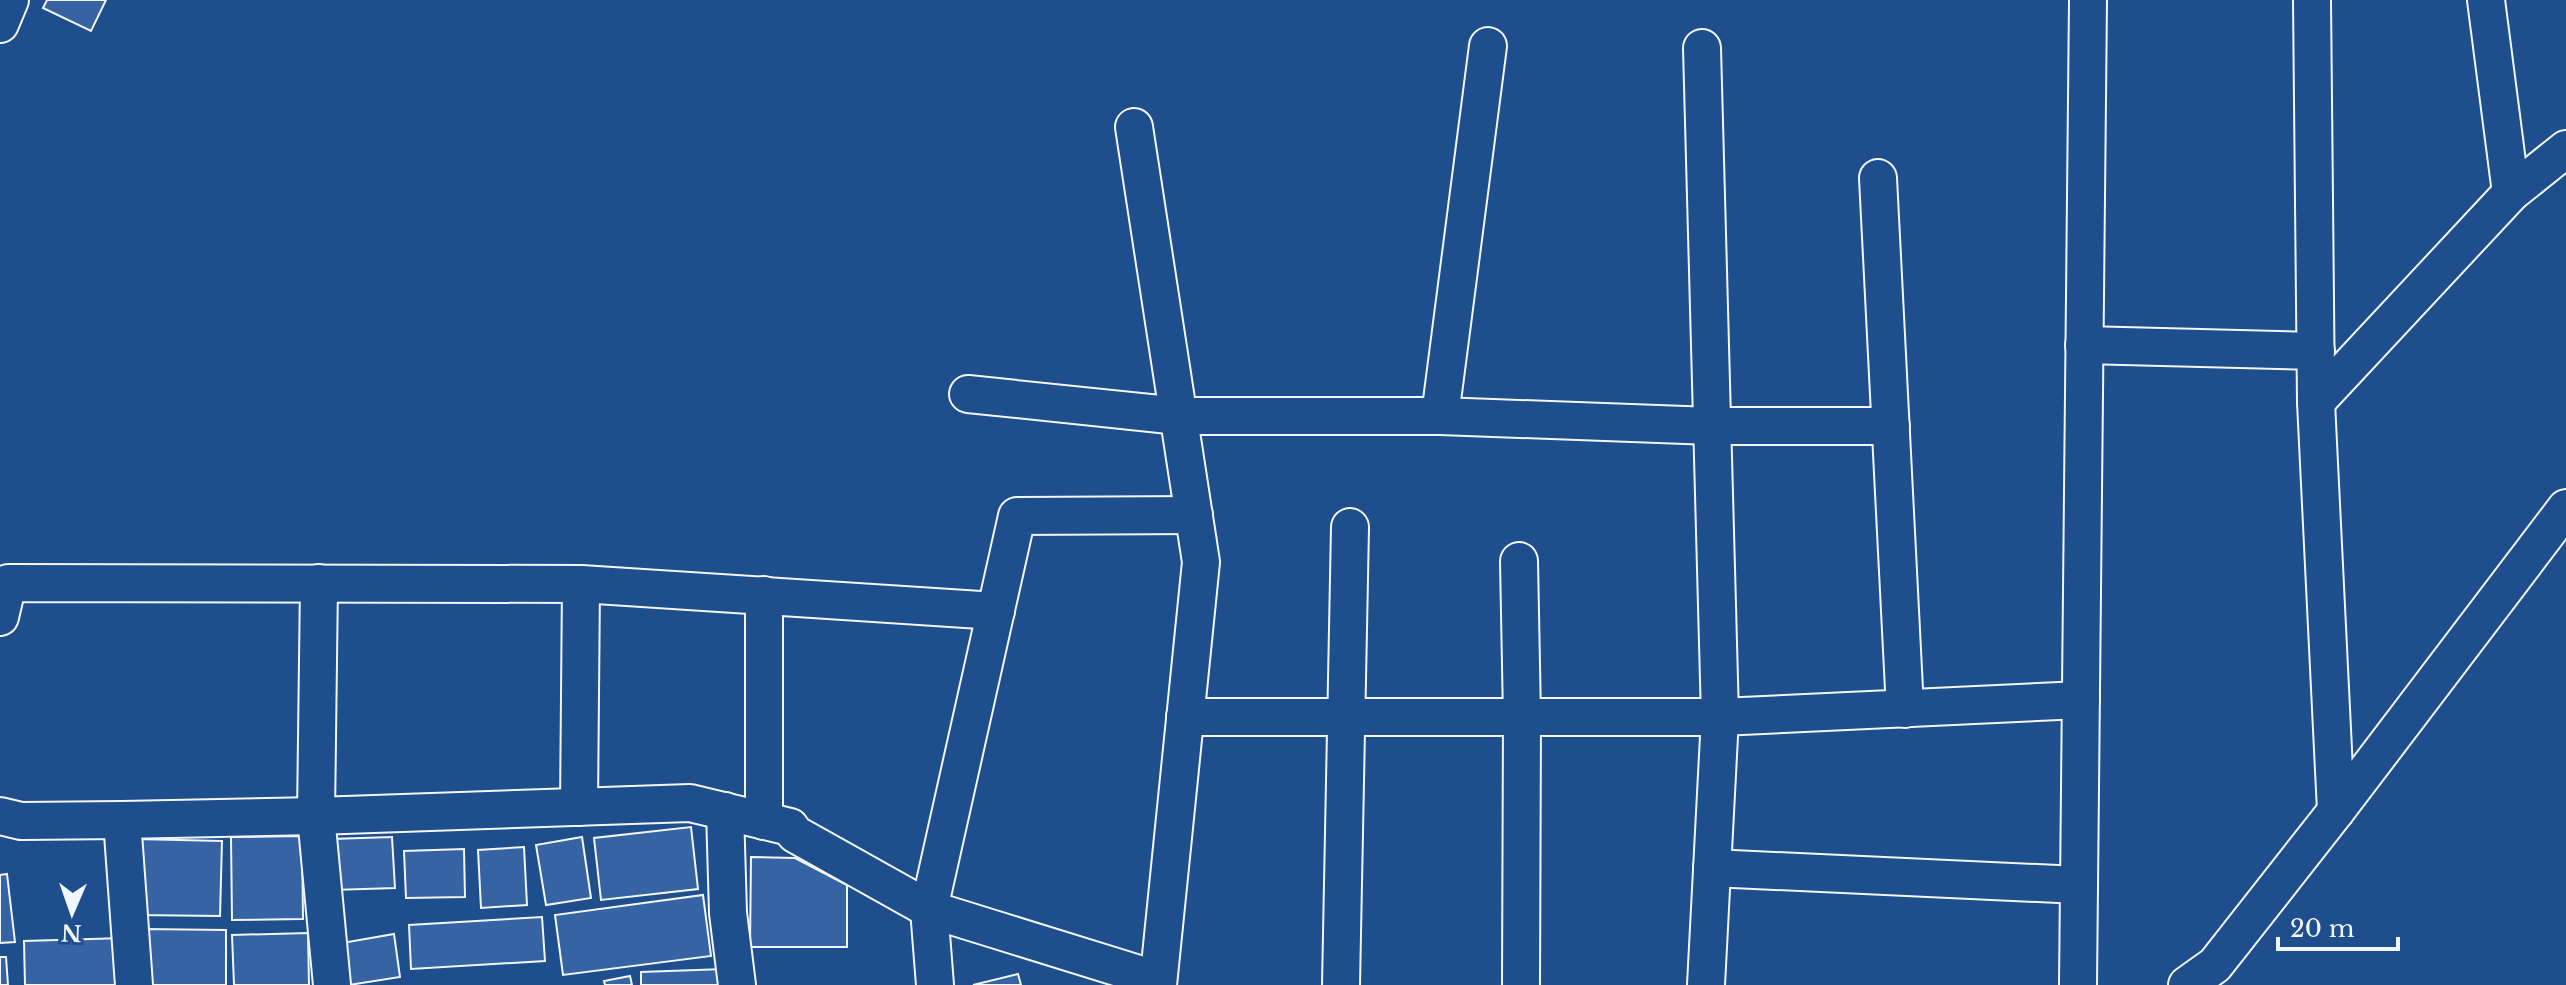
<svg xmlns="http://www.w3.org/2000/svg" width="2566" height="985" font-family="'Libre Baskerville',serif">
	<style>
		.building { fill: #3563a3; stroke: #f2f6ff; stroke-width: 2 }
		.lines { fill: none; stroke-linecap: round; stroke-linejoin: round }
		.minor-casing { stroke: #f2f6ff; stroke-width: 40 }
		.minor { stroke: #1f4e8c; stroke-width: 36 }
	</style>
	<rect width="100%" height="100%" fill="#1f4e8c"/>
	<g class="building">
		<polygon points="47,0 106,0 91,31 43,8"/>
		<polygon points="691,827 698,889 601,900 594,838"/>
		<polygon points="302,836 303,919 232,920 231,837"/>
		<polygon points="392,837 395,888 333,890 331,839"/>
		<polygon points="582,837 591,898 546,905 536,845"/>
		<polygon points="136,839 222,841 220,916 134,915"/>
		<polygon points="524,847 527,905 481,908 478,850"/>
		<polygon points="464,849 465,897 406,898 404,851"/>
		<polygon points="751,857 795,858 847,885 847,947 750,947"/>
		<polygon points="7,874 15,942 0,943 0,875"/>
		<polygon points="703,895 711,956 563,975 555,915"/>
		<polygon points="542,917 545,961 411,969 409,925"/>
		<polygon points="142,929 226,930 226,985 142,985"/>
		<polygon points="308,933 309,985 234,985 232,935"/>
		<polygon points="394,934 400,977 349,985 342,943"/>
		<polygon points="124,938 126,985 25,985 24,941"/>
		<polygon points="0,957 6,957 8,985 0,985"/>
		<polygon points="724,969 725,985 641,985 641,972"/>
		<polygon points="1018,974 1021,985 973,985"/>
		<polygon points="630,976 632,985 605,985 604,981"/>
	</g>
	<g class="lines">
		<g class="minor-casing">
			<g id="minor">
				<polyline points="2312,0 2316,402 2511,193 2566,149"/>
				<polyline points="2486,0 2511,193"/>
				<polyline points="0,24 10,0"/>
				<polyline points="1702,48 1720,717 1706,985"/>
				<polyline points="1134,127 1201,562 1158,985"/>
				<polyline points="1878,178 1905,709"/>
				<polyline points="2084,345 2316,351"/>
				<polyline points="968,394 1179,416 1440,416 1712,426 1891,426"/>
				<polyline points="2316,402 2336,811"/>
				<polyline points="1440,416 1488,46"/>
				<polyline points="1519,561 1522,717 1521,985"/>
				<polyline points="319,583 316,816 332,985"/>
				<polyline points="581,584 996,611"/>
				<polyline points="0,617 8,583 581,584 579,807"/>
				<polyline points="1185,717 1720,717 2081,700"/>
				<polyline points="725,811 728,913 737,985"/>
				<polyline points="0,816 21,821 122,820 316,816 690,803 790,827 795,834 929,909 1158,980"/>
				<polyline points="122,820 134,985"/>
				<polyline points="764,821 764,595"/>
				<polyline points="1712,868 2079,885"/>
				<polyline points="935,985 929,909 1017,516 1194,515"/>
				<polyline points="1341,985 1350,527"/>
				<polyline points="2078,985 2088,0"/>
				<polyline points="2187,985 2215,965 2336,811 2566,508"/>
			</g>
		</g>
		<use href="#minor" class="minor"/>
	</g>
	<g transform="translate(72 913) rotate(182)" stroke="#1f4e8c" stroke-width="6" paint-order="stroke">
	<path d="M0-6L14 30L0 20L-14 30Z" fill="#f2f6ff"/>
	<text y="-12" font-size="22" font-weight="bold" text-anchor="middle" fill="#f2f6ff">N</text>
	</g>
	<path d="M2278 937v12h120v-12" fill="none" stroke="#f2f6ff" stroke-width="4"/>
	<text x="2290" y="937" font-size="24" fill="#f2f6ff" stroke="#1f4e8c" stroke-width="6" paint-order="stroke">20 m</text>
</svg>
